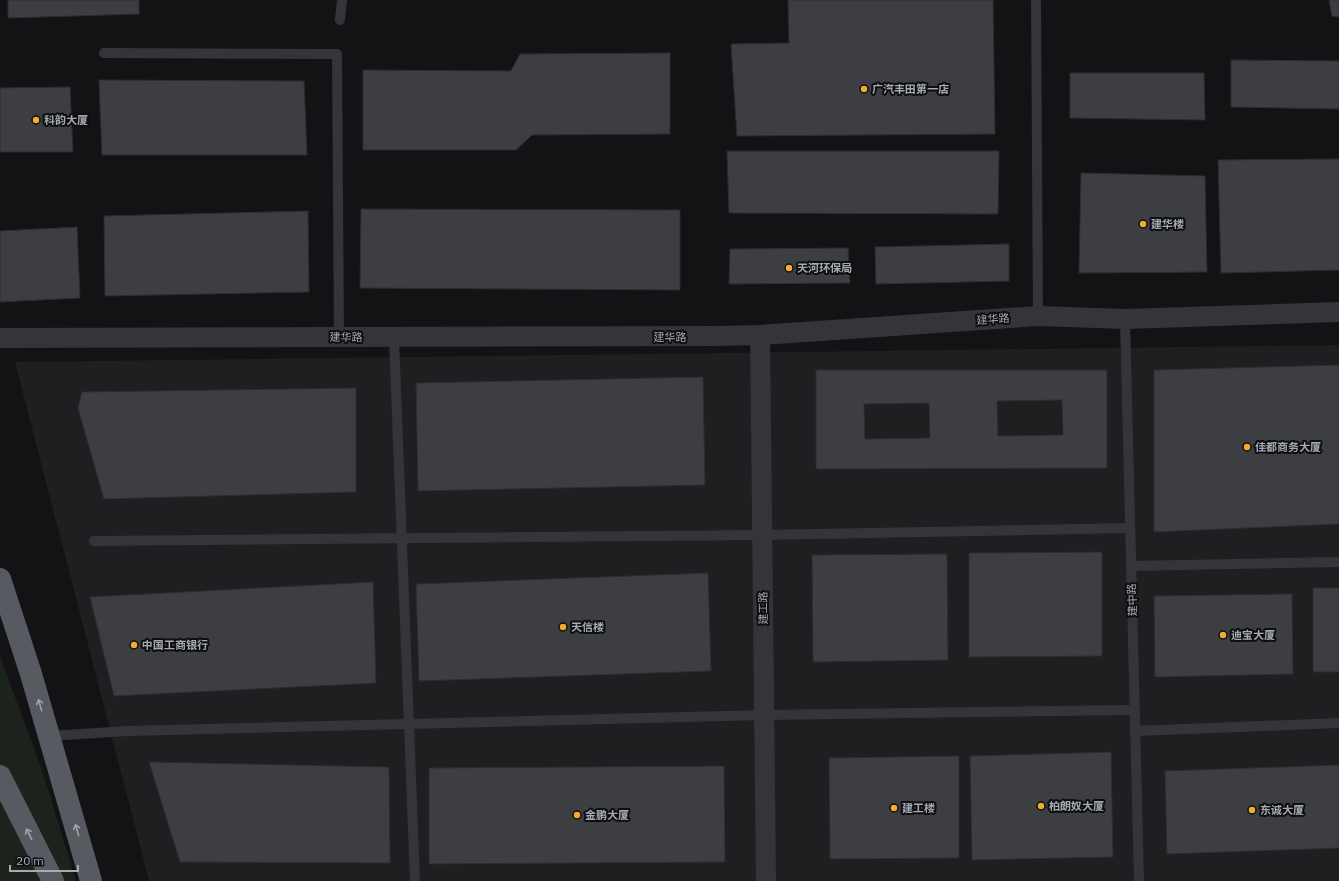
<svg xmlns="http://www.w3.org/2000/svg" width="1339" height="881" font-family="'IBM Plex Sans','Noto Sans SC',sans-serif">
	<style>
		.built { fill: #1f1f22 }
		.green { fill: #1b231c }
		.building { fill: #3d3e42; stroke: #2d2d31; fill-rule: evenodd }
		.lines { fill: none; stroke-linecap: round; stroke-linejoin: round }
		.service { stroke: #34353a; stroke-width: 10 }
		.minor { stroke: #34353a; stroke-width: 20 }
		.trunk { stroke: #585a62; stroke-width: 22 }
		.oneway { stroke: #9da2ad }
		.poi-dot { fill: #f2ac2e; stroke: #0e0e10; stroke-width: 1.5 }
		.labels { text-anchor: middle; dominant-baseline: central; stroke-width: 4; stroke-linejoin: round; paint-order: stroke }
		.poi-label { font-size: 11px; font-weight: bold; fill: #a5aab5; stroke: #0e0e10; text-anchor: start }
		.street-label { font-size: 11px; fill: #a5aab5; stroke: #0e0e10 }
	</style>
	<rect width="100%" height="100%" fill="#131315"/>
	<polygon class="built" points="1339,345 1339,881 149,881 15,362"/>
	<polygon class="green" points="0,656 43,773 76,881 0,881"/>
	<g class="building">
		<polygon points="8,0 139,0 139,14 8,18"/>
		<polygon points="788,0 993,0 995,134 737,136 731,44 789,43"/>
		<polygon points="1329,0 1339,0 1339,17 1332,16"/>
		<polygon points="670,53 670,134 532,135 516,150 363,150 363,70 511,71 520,54"/>
		<polygon points="1231,60 1339,61 1339,109 1231,107"/>
		<polygon points="1070,73 1204,73 1205,120 1070,118"/>
		<polygon points="99,80 304,81 307,155 102,155"/>
		<polygon points="70,87 73,152 0,152 0,88"/>
		<polygon points="727,151 999,151 998,214 729,213"/>
		<polygon points="1339,159 1339,270 1221,273 1218,160"/>
		<polygon points="1081,173 1205,176 1207,272 1079,273"/>
		<polygon points="361,209 680,210 680,290 360,288"/>
		<polygon points="308,211 309,292 105,296 104,216"/>
		<polygon points="77,227 80,298 0,302 0,231"/>
		<polygon points="1009,244 1009,281 876,284 875,247"/>
		<polygon points="848,248 850,283 729,284 730,249"/>
		<polygon points="1339,365 1339,524 1154,532 1154,370"/>
		<path d="M816 370H1107V468L816 469ZM1062 400 1063 435 998 436 997 401ZM929 403 930 438 865 439 864 404Z"/>
		<polygon points="703,377 705,485 418,491 416,383"/>
		<polygon points="356,388 356,492 104,499 78,408 82,392"/>
		<polygon points="1102,552 1102,656 969,657 969,553"/>
		<polygon points="947,554 948,660 813,662 812,555"/>
		<polygon points="708,573 711,671 419,681 416,584"/>
		<polygon points="373,582 376,683 114,696 90,597"/>
		<rect x="1313" y="588" width="26" height="84"/>
		<polygon points="1292,594 1293,674 1155,677 1154,596"/>
		<polygon points="1111,752 1113,857 972,860 970,756"/>
		<polygon points="959,756 959,858 830,859 829,758"/>
		<polygon points="149,762 389,767 390,863 180,862"/>
		<polygon points="1339,765 1339,848 1167,854 1165,771"/>
		<polygon points="724,766 725,862 429,864 429,768"/>
	</g>
	<g class="lines">
		<g class="service">
			<polyline points="1036,0 1038,316"/>
			<polyline points="340,20 342,0"/>
			<polyline points="104,53 337,54 339,337"/>
			<polyline points="1125,319 1139,881"/>
			<polyline points="394,338 415,881"/>
			<polyline points="94,541 762,535 1130,528"/>
			<polyline points="1131,566 1339,562"/>
			<polyline points="1135,731 1339,723"/>
			<polyline points="49,736 128,731 764,715 1134,710"/>
		</g>
		<g class="minor">
			<polyline points="760,335 766,881"/>
			<polyline points="0,338 716,336 760,335 1038,316 1125,319 1339,312"/>
		</g>
		<g class="trunk">
			<polyline points="0,579 31,674 91,881"/>
			<polyline points="0,776 53,881"/>
		</g>
	</g>
	<defs><path id="oneway-shaft" d="M-6 0H5M1.5-3L5.5 0L1.5 3" fill="none" stroke-width="1.6" stroke-linecap="round" stroke-linejoin="round"/></defs>
	<g class="oneway">
		<use href="#oneway-shaft" transform="translate(40 705) rotate(-106)"/>
		<use href="#oneway-shaft" transform="translate(77 830) rotate(-106)"/>
		<use href="#oneway-shaft" transform="translate(29 834) rotate(-117)"/>
	</g>
	<g class="poi-dot">
		<circle cx="864" cy="89" r="4"/>
		<circle cx="36" cy="120" r="4"/>
		<circle cx="1143" cy="224" r="4"/>
		<circle cx="789" cy="268" r="4"/>
		<circle cx="1247" cy="447" r="4"/>
		<circle cx="563" cy="627" r="4"/>
		<circle cx="1223" cy="635" r="4"/>
		<circle cx="134" cy="645" r="4"/>
		<circle cx="1041" cy="806" r="4"/>
		<circle cx="894" cy="808" r="4"/>
		<circle cx="1252" cy="810" r="4"/>
		<circle cx="577" cy="815" r="4"/>
	</g>
	<g class="labels">
		<g class="poi-label">
			<text x="872" y="89">广汽丰田第一店</text>
			<text x="44" y="120">科韵大厦</text>
			<text x="1151" y="224">建华楼</text>
			<text x="797" y="268">天河环保局</text>
			<text x="1255" y="447">佳都商务大厦</text>
			<text x="571" y="627">天信楼</text>
			<text x="1231" y="635">迪宝大厦</text>
			<text x="142" y="645">中国工商银行</text>
			<text x="1049" y="806">柏朗奴大厦</text>
			<text x="902" y="808">建工楼</text>
			<text x="1260" y="810">东诚大厦</text>
			<text x="585" y="815">金鹏大厦</text>
		</g>
		<g class="street-label">
			<text transform="translate(993 319) rotate(-4)">建华路</text>
			<text transform="translate(346 337) rotate(1)">建华路</text>
			<text x="670" y="337">建华路</text>
			<text transform="translate(1132 600) rotate(-92)">建中路</text>
			<text transform="translate(763 608) rotate(-91)">建工路</text>
		</g>
	</g>
	<path d="M10 865v6h68v-6" fill="none" stroke="#a5aab5" stroke-width="2"/>
	<text x="16" y="865" font-size="12" fill="#a5aab5" stroke="#0e0e10" stroke-width="3" paint-order="stroke">20 m</text>
</svg>
